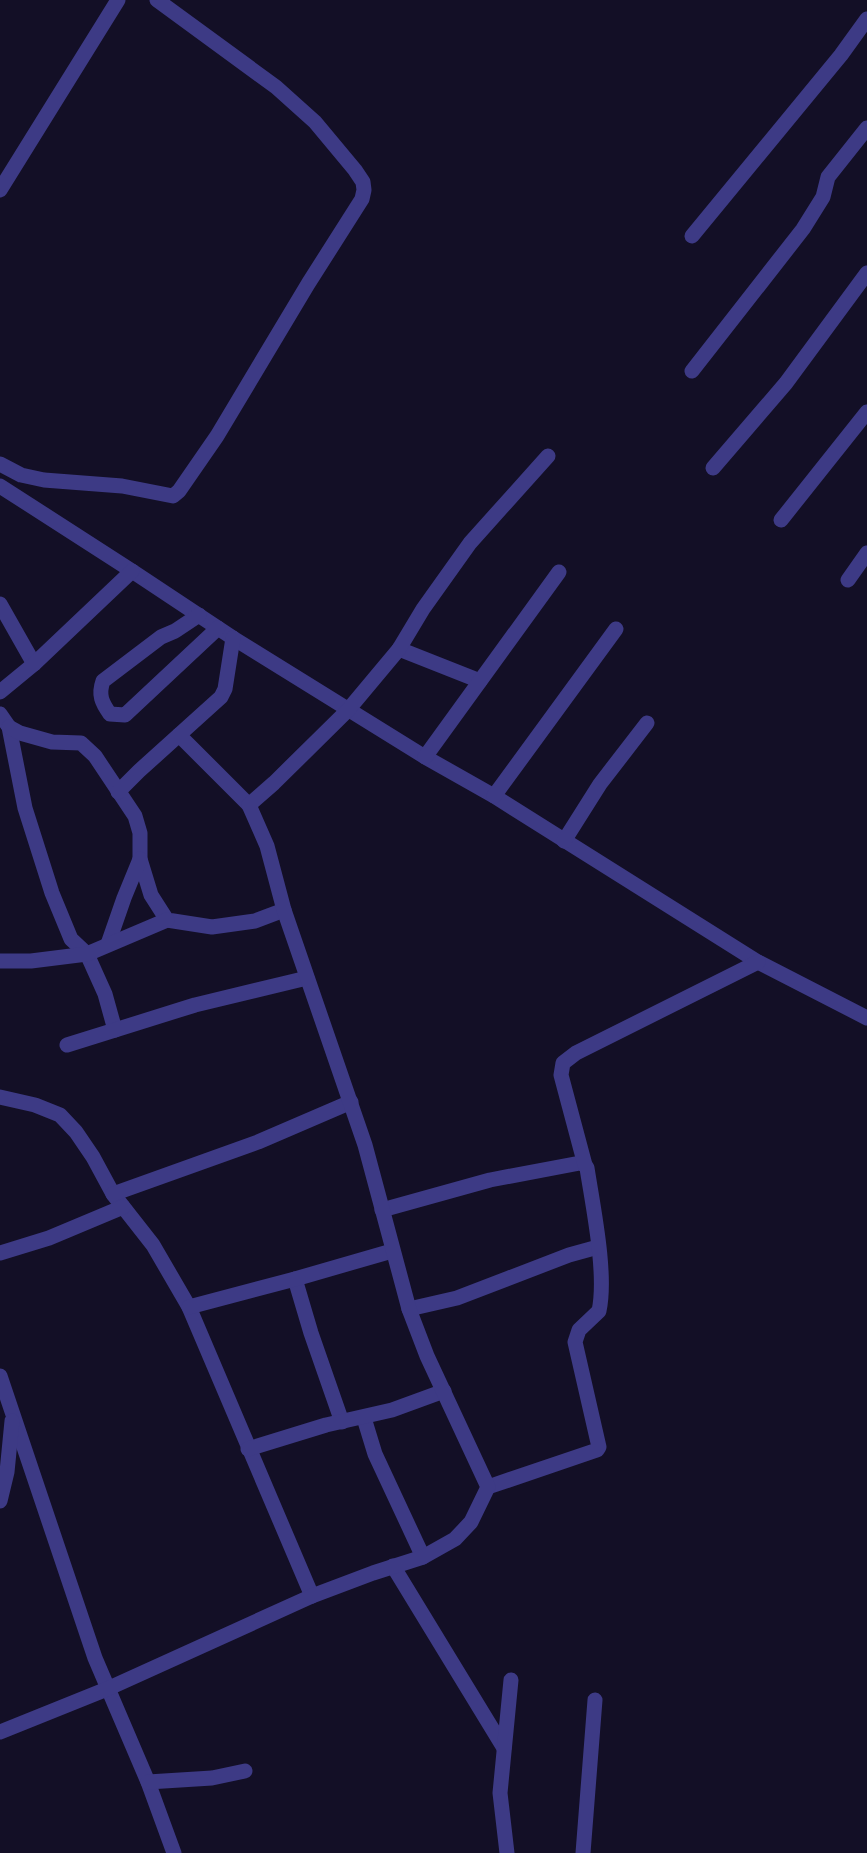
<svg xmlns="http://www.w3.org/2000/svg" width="867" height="1853" font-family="Jost,sans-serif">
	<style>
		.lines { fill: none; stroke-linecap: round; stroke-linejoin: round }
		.minor { stroke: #3d3a85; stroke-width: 15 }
	</style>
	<rect width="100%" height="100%" fill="#130f26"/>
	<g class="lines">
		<g class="minor">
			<polyline points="0,190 118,0"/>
			<polyline points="692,236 841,55 867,19"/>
			<polyline points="692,371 803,229 823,197 828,177 867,128"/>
			<polyline points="0,464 21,475 44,480 122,486 173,496 179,491 217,436 308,284 362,199 364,190 363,182 355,170 315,122 276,87 157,0"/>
			<polyline points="713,468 786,383 867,273"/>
			<polyline points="0,486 132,571 233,638 425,757 494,796 758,962 867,1018"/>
			<polyline points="781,520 867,412"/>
			<polyline points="848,580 867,553"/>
			<polyline points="0,604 34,664"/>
			<path d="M199 615 175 631 161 637 103 681C98 695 102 703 110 714L125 715 218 628"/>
			<polyline points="399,649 480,681"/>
			<polyline points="0,692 34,664 132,571"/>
			<polyline points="0,714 9,727 25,808 52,893 71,939 87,954 105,994 115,1030"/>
			<polyline points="9,727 20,733 52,742 81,743 95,756 135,816 140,833 140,859 151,895 167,920 212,927 255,921 284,910"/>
			<polyline points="179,735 249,805"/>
			<polyline points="425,757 559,572"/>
			<polyline points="118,792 139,771 221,697 225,689 233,638"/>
			<polyline points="494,796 616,629"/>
			<polyline points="564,841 600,784 647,723"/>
			<polyline points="108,944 124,898 140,859"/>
			<polyline points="0,961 31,961 87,954 167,920"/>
			<polyline points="67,1045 195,1005 307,978"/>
			<polyline points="0,1097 35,1105 60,1115 76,1132 93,1157 113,1194 153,1245 189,1307 312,1596"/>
			<polyline points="113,1194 258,1142 351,1102"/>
			<polyline points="382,1210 490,1180 580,1163 585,1165"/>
			<polyline points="0,1253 49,1238 123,1207"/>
			<polyline points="295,1279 311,1333 342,1422"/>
			<polyline points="189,1307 295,1279 392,1251"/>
			<polyline points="409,1309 457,1298 569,1255 598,1247"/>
			<polyline points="0,1376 95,1658 148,1782 174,1853"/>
			<polyline points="364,1418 375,1454 423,1557"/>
			<polyline points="248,1449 326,1425 392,1410 444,1391"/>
			<path d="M488 1487 597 1450 599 1447 575 1342 579 1330 599 1311C607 1274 593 1207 587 1168L585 1165 561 1075 563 1063 576 1053 758 962"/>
			<polyline points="0,1501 7,1472 12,1421"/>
			<polyline points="393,1566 504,1748"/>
			<polyline points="0,1732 107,1689 312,1596 373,1573 423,1557 455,1539 471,1522 488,1487 427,1356 409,1309 365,1145 284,910 267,846 249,805 274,783 348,710 399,649 423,609 470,543 548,456"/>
			<polyline points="148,1782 212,1778 245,1771"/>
			<polyline points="507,1853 500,1793 511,1680"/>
			<polyline points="583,1853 595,1700"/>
		</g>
	</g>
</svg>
